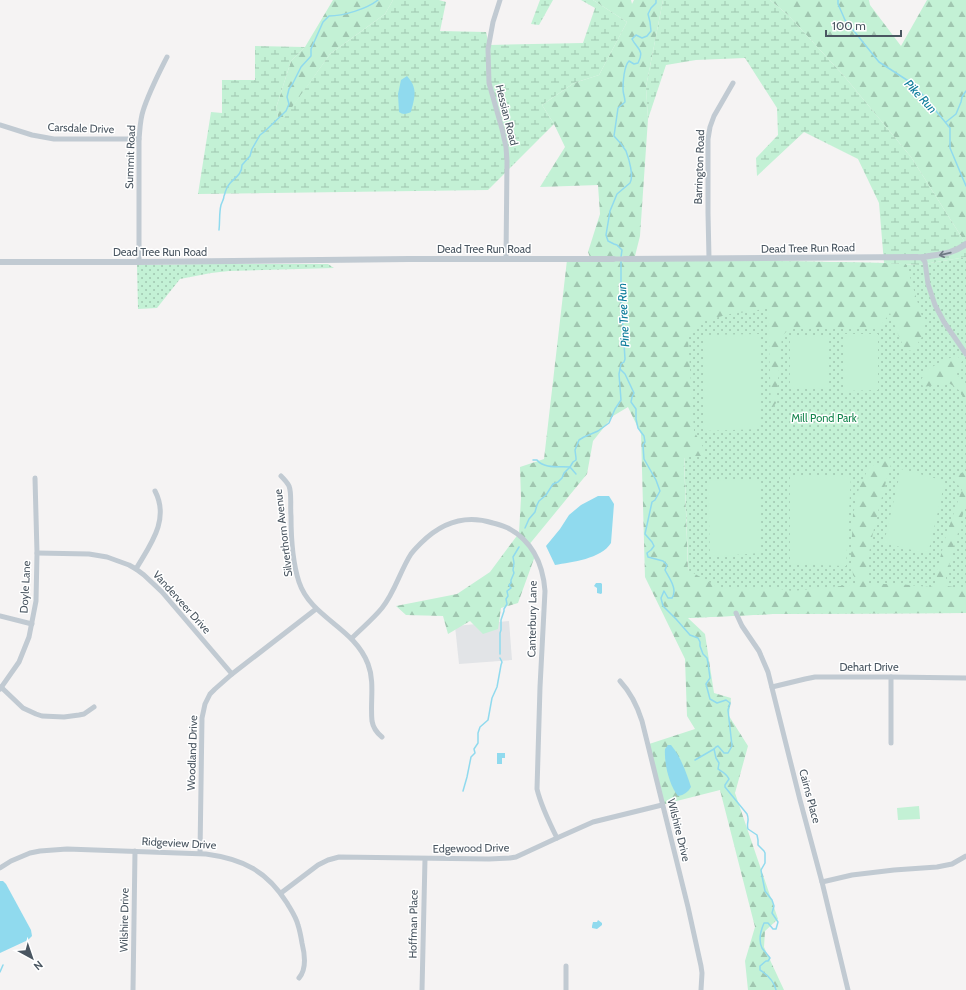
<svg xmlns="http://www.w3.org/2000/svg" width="966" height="990" font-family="Cabin,sans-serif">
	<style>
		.airport { fill: #e2e4e7 }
		.green { fill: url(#green-dots) }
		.forest { fill: url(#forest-firs) }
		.wetland { fill: url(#wetland-marsh) }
		.pitch { fill: #c3f1d5 }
		.water { fill: #90daee }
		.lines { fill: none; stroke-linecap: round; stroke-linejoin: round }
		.stream { stroke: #90daee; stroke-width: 1.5 }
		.minor { stroke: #c1cad2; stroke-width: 5 }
		.tertiary { stroke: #c1cad2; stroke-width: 6 }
		.oneway { stroke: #6e7983 }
		.labels { text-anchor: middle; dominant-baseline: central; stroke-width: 3; stroke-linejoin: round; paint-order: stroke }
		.street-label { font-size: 11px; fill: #4a5661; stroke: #fff }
		.park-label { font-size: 11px; fill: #17864f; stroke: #fff }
		.water-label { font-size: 12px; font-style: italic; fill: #0c7c9b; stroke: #fff }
	</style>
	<defs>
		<pattern id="green-dots" width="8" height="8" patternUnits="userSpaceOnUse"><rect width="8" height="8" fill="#c3f1d5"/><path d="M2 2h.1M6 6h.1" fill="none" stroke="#a0c6b0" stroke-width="1.8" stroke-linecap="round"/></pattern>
		<pattern id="forest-firs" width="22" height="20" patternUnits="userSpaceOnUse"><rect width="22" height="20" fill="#c3f1d5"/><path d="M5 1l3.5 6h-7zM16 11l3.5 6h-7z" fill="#a0c6b0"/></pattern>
		<pattern id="wetland-marsh" width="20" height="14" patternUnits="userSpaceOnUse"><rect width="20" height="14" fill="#c3f1d5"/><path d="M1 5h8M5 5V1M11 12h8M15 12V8" fill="none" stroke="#a0c6b0"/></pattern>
	</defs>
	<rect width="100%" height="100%" fill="#f5f3f3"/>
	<polygon class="airport" points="509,621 512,660 459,664 455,626"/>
	<g class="green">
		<polygon points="966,257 966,613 773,614 690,618 677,259 884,263 919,265"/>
		<polygon points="203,264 328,264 334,268 229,271 211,273 180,279 157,308 138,309 137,265"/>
	</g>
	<g class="forest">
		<polygon points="333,0 393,0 385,14 330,54 280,125 276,108 291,61 305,47"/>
		<path d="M593 0H631L632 4 634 0H663L646 87 648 119 640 236 635 256 677 259 884 263 906 264 926 330 913 351 905 350 898 334 890 313 879 328 789 329 782 336 776 403 771 409 768 307 755 311 730 314 700 322 688 338 694 431 708 456H694L684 458 688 570 718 587H769L792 591 860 584 853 575 851 556 853 515 859 488 869 467 893 457C887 478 881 499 876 520 871 542 866 560 868 584H899L929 587 936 586 937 570 945 539 962 489 954 481 956 475 966 471V503L946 577 947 586 966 589V613L773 614 688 618 705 634 714 693 731 698 729 716 748 746 735 793 778 919 765 931 764 947 784 990H748L745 961 755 927 720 790 661 805 646 745 695 729 687 716 685 659 645 577 641 434 628 407 613 416 593 441 587 474 528 546 535 556 518 603 501 608 498 629 483 634 470 621 448 634 443 616 406 615 396 606 457 594 490 572 519 533 521 498 520 467 544 459 567 260H591L588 252 600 214 598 185 540 187 565 147 554 124 542 105 574 83 599 75 627 22Z"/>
		<polygon points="770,0 869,0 870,5 901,46 927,0 966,0 966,244 911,157 844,76 788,15"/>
		<polygon points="955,356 963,359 956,373 966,387 966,404 960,391 949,383 923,387 921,380 926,371 940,362"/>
	</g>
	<g class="wetland">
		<polygon points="393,0 439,0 446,2 440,31 486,32 489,45 583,43 595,8 581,0 593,0 627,22 599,75 574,83 542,105 554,124 488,190 198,194 211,112 222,113 222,80 255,80 255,46 305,47 291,61 276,108 280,124 330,54 385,14"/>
		<polygon points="540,0 553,0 539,25 531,24"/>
		<polygon points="663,0 770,0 788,15 844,76 911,157 966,244 966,257 919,265 884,263 879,203 858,159 804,132 757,176 756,158 778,135 777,108 745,58 696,60 666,65 648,119 646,87"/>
	</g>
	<g class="pitch">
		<polygon points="761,334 760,429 704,431 703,335"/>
		<polygon points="843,334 878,334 878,390 844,391"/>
		<polygon points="790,336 828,336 829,388 790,389"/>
		<polygon points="901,469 945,481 928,554 884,543"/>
		<polygon points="790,475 851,475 846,566 790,564"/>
		<polygon points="759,479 759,553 710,557 708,481"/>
		<polygon points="919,806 920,819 898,820 897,808"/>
	</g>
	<g class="water">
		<path d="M407 76C418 88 415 97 411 112 407 114 403 115 399 112L398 94 401 80Z"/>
		<path d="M598 496H609L614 504 611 543C601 559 572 562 555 565L546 546 560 529 569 515 581 505Z"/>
		<polygon points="596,583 601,583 602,584 602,593 601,594 597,593 597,588 594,586"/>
		<path d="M668 745H671C681 757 686 772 691 787 688 792 684 795 678 796 669 785 664 763 665 749Z"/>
		<polygon points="497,753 505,753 505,758 502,758 502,764 497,764"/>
		<polygon points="0,881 3,881 6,884 31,930 32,936 28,940 0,953"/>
		<polygon points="598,920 602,923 602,925 597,929 592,928 592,926 593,922 597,922"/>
	</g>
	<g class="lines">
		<g class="stream">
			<polyline points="838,0 838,4 845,20 879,62 910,82 923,95 950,128 950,148 966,186"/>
			<polyline points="946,122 956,114 961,102 962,97 966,91"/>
			<path d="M219 230C220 222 219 213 221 205 222 202 224 199 224 196 225 194 225 192 226 190 229 179 242 178 242 165L250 156 252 149 260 135 264 132 286 111 289 104 287 97 289 89 293 83 301 67 311 56V49L323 22 329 16C343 16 367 9 378 0"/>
			<path d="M621 257 622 250 617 245 614 244 608 241 606 235 610 211 617 194 630 183C634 176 629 159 626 151 623 146 618 140 614 136L618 108 625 102C625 97 623 94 623 89 623 82 624 66 629 61L634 64 638 63C645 50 637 49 632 39L636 35 642 38 647 36 651 31 650 22 648 14 651 8 656 3V0"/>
			<path d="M621 261V297L625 359 624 362 621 364 620 369 625 374 634 393 632 397 631 402 636 409V419L638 428 644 436 645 442 643 445 644 459 656 480 660 491 655 500 652 502 645 534 652 542 654 546 651 550 647 553 648 557 663 561 667 565 665 570C669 578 678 589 672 598H668L664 591 661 598 663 606 676 619 690 635 698 638 700 642V646L703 654 707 658 708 663 710 678 706 684 710 699 717 703 726 700 730 703 728 710 732 746 728 753H724L718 746 716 747 714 749 716 758 719 763 718 769C723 772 727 774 729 779L725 785V787L747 814C750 821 746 823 748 829L757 835 758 840V845L764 851 765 853V863L761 870 762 876 765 891 772 900 774 906 772 913 778 922 776 929H773L768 923H764C761 930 758 940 762 948 764 951 768 955 770 958L768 961H766L760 966V970C768 975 774 981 776 990"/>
			<path d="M533 460H537C544 469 560 466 570 467L576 474"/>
			<polyline points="525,528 529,519 535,512 537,505 539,501 546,495 553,484 558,482 562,478 564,473 570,467 573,462 576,460 576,458 575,450 579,440 584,437 598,431 609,423 615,409 621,400 619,374 620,369"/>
			<polyline points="500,654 500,633 501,630 501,620 504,611 504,609 507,604 506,599 508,596 507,591 511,588 509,585 511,583 511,580 514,573 513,570 514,563 513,557 519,547"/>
			<polyline points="695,760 714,749"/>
			<polyline points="463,791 467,777 471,757 475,753 474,749 478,743 478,733 480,727 488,720 492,698 497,687 501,665 502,662 500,658"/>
			<polyline points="0,972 3,965"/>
		</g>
		<g class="minor">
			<polyline points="500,0 493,22 488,49 489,83 502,129 506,147 507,161 506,259"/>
			<polyline points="0,125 32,135 54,139 139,139"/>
			<polyline points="709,258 708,213 708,139 710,127 714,116 733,83"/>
			<polyline points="922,258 925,262 928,284 935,305 944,322 966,354"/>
			<polyline points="613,259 625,259"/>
			<path d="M139 262V139C140 130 140 120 143 111 149 92 158 75 167 57"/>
			<path d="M281 476C284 479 287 482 289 486 292 493 290 507 291 516 291 537 292 561 299 582 311 618 354 627 368 664 375 682 370 702 372 721 373 727 377 733 382 737"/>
			<polyline points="37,553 89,554 107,557 129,565 136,569 144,575 162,592 232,674"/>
			<path d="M136 569C150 545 170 520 155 491"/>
			<polyline points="736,613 742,626 759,651 768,672 800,800 822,882 848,990"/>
			<polyline points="0,616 32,624"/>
			<path d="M352 638C362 628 373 619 382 608 395 592 400 571 411 554 414 550 418 546 421 543 442 522 465 514 493 523 498 524 503 526 508 528 532 541 543 564 545 591L540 687 537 789C541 806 549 822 557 838"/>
			<polyline points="891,677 891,743"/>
			<path d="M620 681C631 693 637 705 642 721L688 907 701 966 702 973 701 990"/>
			<polyline points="1,687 23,708 36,714 42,716 64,717 79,715 84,714 94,707"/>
			<polyline points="772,687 805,679 815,677 891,677 966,678"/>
			<polyline points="0,689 19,662 29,637 36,601 37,553 35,478"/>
			<polyline points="200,853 202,718 205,704 210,694 215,689 232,674 316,609"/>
			<path d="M0 868 11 861 30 853 40 851 67 849 206 854C243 859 267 871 287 903 291 910 296 917 298 925 300 931 301 937 302 943 305 955 307 969 299 978"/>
			<polyline points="822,882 852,875 894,870 937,867 952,864 966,856"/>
			<polyline points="281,893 318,865 328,860 339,857 489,859 510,858 516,857 557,838 593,822 662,805"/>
			<polyline points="133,990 135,851"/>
			<polyline points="422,990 425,859"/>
			<polyline points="566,990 566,966"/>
		</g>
		<g class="tertiary">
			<path d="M625 259 917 257C922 258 925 257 929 256 944 254 954 253 966 244"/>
			<polyline points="0,262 139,262 409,259 613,259"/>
		</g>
	</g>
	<defs><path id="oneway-shaft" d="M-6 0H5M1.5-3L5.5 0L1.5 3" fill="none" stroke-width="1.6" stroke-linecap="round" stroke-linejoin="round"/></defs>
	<use class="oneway" href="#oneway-shaft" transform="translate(945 254) rotate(167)"/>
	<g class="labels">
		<g class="street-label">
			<text transform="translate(507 115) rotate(76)">Hessian Road</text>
			<text transform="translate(81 128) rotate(2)">Carsdale Drive</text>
			<text transform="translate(130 157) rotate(-88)">Summit Road</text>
			<text transform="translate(699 167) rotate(-88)">Barrington Road</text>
			<text transform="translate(808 248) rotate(-1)">Dead Tree Run Road</text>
			<text x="484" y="249">Dead Tree Run Road</text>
			<text x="160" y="252">Dead Tree Run Road</text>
			<text transform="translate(283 533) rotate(-97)">Silverthorn Avenue</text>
			<text transform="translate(25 587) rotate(-87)">Doyle Lane</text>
			<text transform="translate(182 602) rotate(48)">Vanderveer Drive</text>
			<text transform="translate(532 619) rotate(-89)">Canterbury Lane</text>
			<text x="869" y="667">Dehart Drive</text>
			<text transform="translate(192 753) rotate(-88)">Woodland Drive</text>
			<text transform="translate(810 796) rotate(75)">Cairns Place</text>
			<text transform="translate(679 830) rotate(76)">Wilshire Drive</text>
			<text transform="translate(179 843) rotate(3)">Ridgeview Drive</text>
			<text transform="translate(471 848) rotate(-1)">Edgewood Drive</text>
			<text transform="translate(124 920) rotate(-89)">Wilshire Drive</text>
			<text transform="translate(413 924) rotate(-89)">Hoffman Place</text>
		</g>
		<g class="park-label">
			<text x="824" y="418">Mill Pond Park</text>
		</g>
		<g class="water-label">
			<text transform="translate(921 96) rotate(47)">Pike Run</text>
			<text transform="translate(623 315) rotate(-93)">Pine Tree Run</text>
		</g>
	</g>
	<g transform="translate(32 958) rotate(140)" stroke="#ffffff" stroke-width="3" paint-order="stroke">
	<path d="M0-3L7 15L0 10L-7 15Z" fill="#4a5661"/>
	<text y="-6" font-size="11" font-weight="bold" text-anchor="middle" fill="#4a5661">N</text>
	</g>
	<path d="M826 30v6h75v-6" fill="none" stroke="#4a5661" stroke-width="2"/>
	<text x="832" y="30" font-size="12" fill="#4a5661" stroke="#ffffff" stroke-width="3" paint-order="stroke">100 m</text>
</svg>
